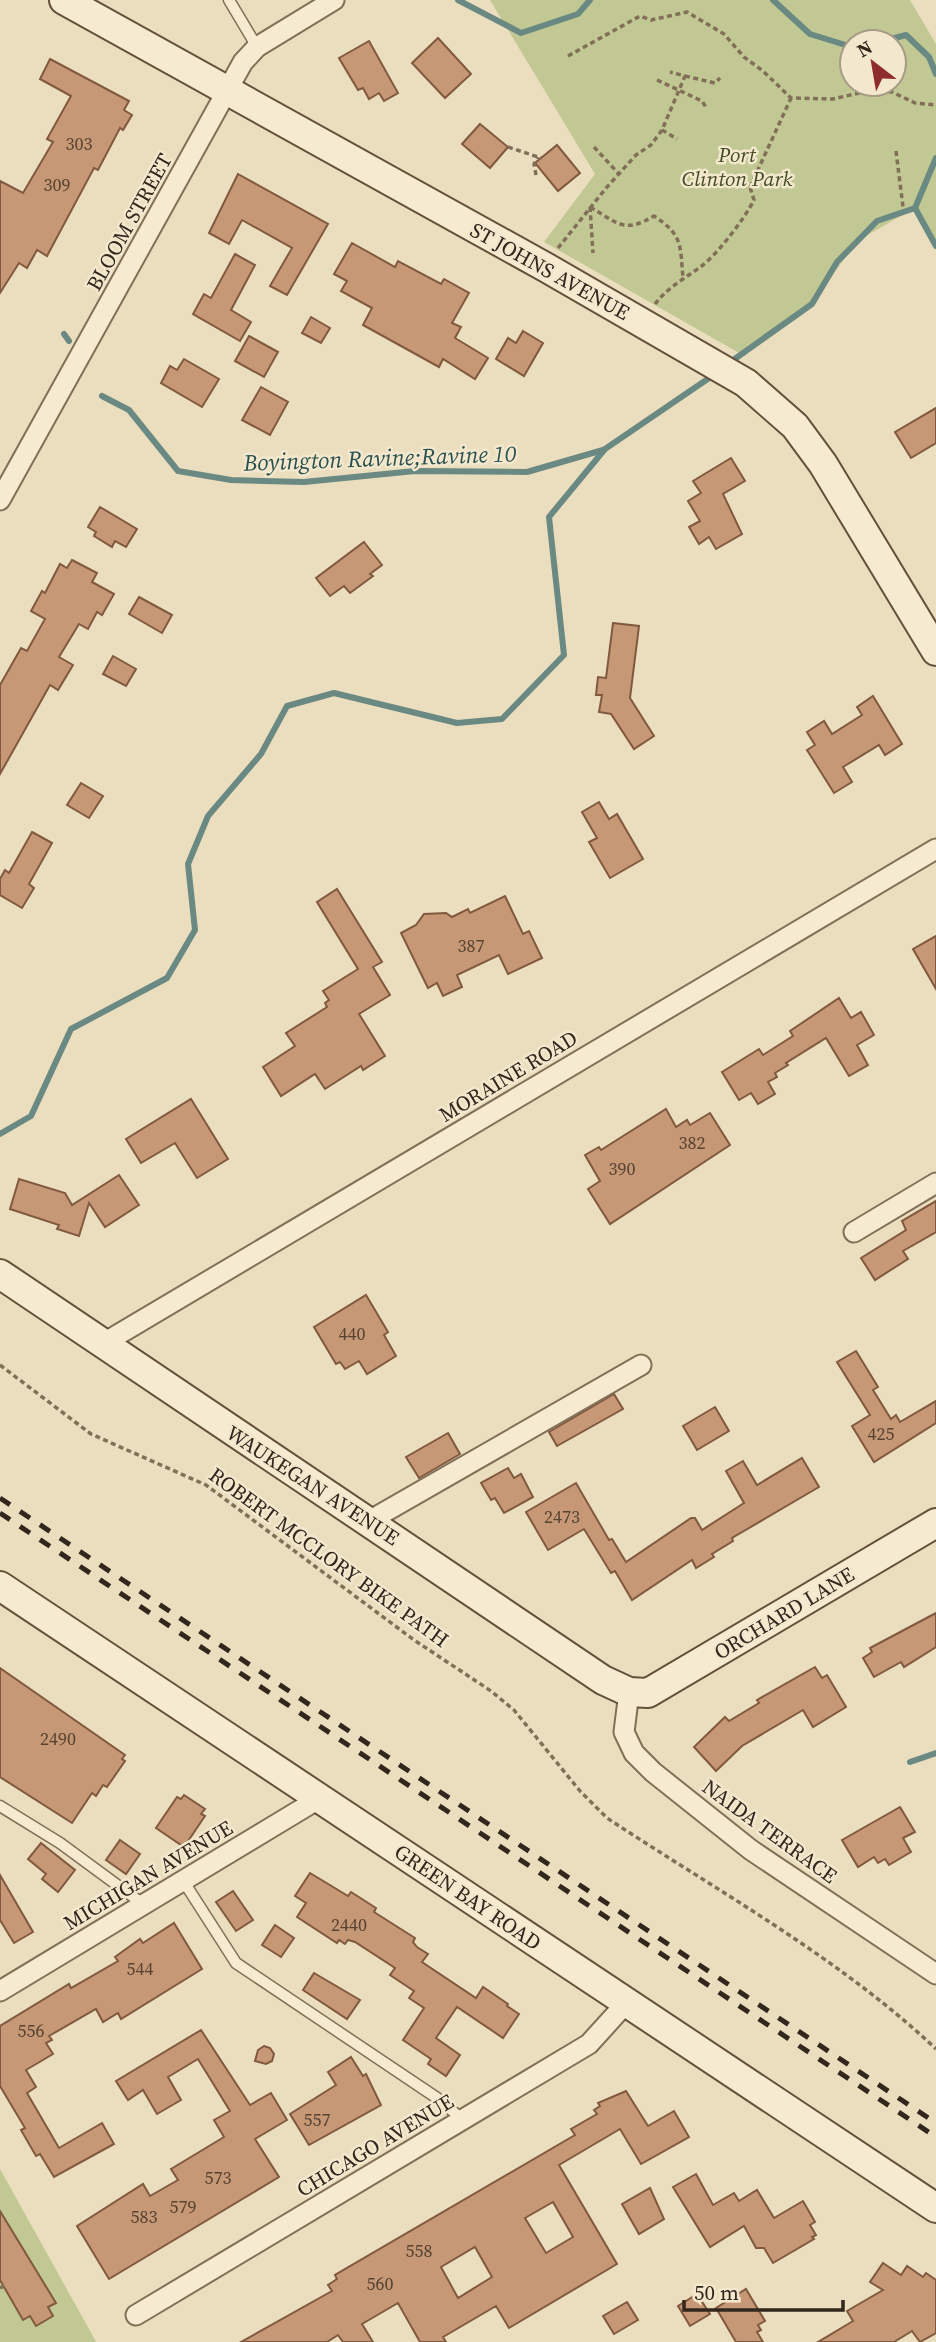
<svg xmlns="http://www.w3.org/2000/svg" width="936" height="2342" font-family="'Source Serif 4',serif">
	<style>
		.green { fill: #c1c893; fill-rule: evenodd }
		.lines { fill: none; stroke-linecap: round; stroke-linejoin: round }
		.stream { stroke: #698982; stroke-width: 6 }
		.building { fill: #c79875; stroke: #80593f; stroke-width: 2; fill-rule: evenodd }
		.lane-casing { stroke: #826f58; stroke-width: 13 }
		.street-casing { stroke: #826f58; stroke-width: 23 }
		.secondary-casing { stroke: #64503b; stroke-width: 32 }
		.path { stroke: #826f58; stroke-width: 3.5; stroke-dasharray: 5 3.5; stroke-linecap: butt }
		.lane { stroke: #f6ebd0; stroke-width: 10 }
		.street { stroke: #f6ebd0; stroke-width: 19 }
		.secondary { stroke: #f6ebd0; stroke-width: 28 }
		.rail { stroke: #32271c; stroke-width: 5; stroke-dasharray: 12 12; stroke-linecap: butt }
		.labels { text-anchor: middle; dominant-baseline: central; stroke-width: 5; stroke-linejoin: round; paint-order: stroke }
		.number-label { font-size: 18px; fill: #574332 }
		.park-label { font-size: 21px; font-style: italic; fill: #434d23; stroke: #f3e8cd }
		.street-label { font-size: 21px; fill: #32271c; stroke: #f3e8cd }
		.water-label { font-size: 23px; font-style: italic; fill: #2b514f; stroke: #f3e8cd }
	</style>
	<rect width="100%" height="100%" fill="#ebdebe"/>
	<g class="green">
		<path d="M490 0H910L936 44V246L915 208 857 241 812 304 741 354 544 242 595 174ZM852 42H894V84H852Z"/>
		<polygon points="0,2169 94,2338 96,2342 0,2342"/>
	</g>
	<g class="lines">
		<g class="stream">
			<polyline points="458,0 521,33 578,14 590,0"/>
			<polyline points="773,0 810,34 852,47"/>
			<polyline points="880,42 906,35 929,57 936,74"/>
			<polyline points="915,208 936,158"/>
			<polyline points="64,334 69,341"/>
			<polyline points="729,363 812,304 837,262 877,221 915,208 936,246"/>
			<polyline points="102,396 129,410 178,471 231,480 304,482 415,471 527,472 603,450"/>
			<polyline points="0,1134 31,1116 71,1029 167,978 195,930 188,864 208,816 261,754 287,706 334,693 457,723 502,719 564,655 549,517 605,449 715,374"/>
			<polyline points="910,1762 936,1753"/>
		</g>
	</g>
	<g class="building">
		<polygon points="438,38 471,74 445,98 412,63"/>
		<polygon points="369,41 398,93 384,101 379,93 369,99 363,88 358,90 339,58"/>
		<polygon points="50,59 129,101 124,110 132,115 123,130 120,128 98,170 94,168 47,256 37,250 27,268 19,263 0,293 0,181 23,193 53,142 47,139 71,96 40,79"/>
		<polygon points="480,124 508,147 490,168 462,144"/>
		<polygon points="557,145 580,173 558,191 535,163"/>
		<polygon points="238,174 328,224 287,295 270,286 292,248 242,220 229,244 209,233"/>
		<polygon points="352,243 395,267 398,261 441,284 444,279 469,293 452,323 461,327 455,338 488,358 475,379 443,359 439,367 363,325 372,308 341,291 347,281 334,274"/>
		<polygon points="235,254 255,265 231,310 251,322 240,341 193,314 204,294 211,298"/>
		<polygon points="311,317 330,328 321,343 302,333"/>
		<polygon points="523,331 543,343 524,376 496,359 508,338 516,343"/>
		<polygon points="249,336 278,352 264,377 235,361"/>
		<polygon points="184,359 219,379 202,407 161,383 170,366 177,370"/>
		<polygon points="261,387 288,402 270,435 242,420"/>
		<polygon points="936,408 936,443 911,458 895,432"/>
		<polygon points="731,458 745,481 723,494 742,534 716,549 709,537 699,544 689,527 700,521 688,501 701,493 693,481"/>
		<polygon points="100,507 137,529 126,547 115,541 112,547 94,536 96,532 88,527"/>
		<polygon points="364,542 382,565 370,574 373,576 350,593 344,586 330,596 316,578"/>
		<polygon points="72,560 97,573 92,582 114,594 102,615 97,612 88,629 79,624 59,657 73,665 58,690 50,685 0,774 0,685 21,648 27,651 45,619 31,611 42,591 45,593 60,564 67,568"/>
		<polygon points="139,597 172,615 162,633 129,614"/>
		<polygon points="613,623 639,626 630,698 654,736 634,749 611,714 599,712 602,695 596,695 598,677 606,678"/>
		<polygon points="113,656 136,669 126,686 103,674"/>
		<polygon points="873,696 902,744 885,755 879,745 843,767 852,782 834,793 807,750 815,745 807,732 824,721 832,734 862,715 857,707"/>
		<polygon points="81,783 103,796 89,818 67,805"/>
		<polygon points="599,802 609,819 617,814 643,859 610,878 589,842 597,838 582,812"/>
		<polygon points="32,832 52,843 29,884 34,888 22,908 0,895 0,879 5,870 9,873"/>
		<polygon points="337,889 382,962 373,967 390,995 359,1014 385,1056 363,1070 361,1066 325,1089 315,1074 281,1096 263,1067 295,1046 286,1033 327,1007 325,1003 329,1000 323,991 358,969 317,902"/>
		<polygon points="505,896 523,934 529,931 542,958 508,974 499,955 457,975 462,987 443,996 437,983 428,988 401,933 416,925 424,914 446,913 452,917 468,909 470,913"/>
		<polygon points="936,936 936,989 913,949"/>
		<polygon points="839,998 851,1018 861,1012 874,1035 857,1045 868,1065 849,1076 826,1038 786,1063 788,1065 775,1073 777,1077 768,1082 775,1094 758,1104 751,1093 739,1100 722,1072 759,1049 763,1055 793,1036 790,1031"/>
		<polygon points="191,1099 228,1159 197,1178 175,1143 141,1163 126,1139"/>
		<polygon points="666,1109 676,1127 687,1120 690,1125 710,1113 730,1145 610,1224 588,1189 600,1181 585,1155 599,1147 601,1150"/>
		<polygon points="119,1175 139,1205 105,1227 89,1203 79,1236 57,1229 59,1225 10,1209 19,1179 65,1193 72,1205"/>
		<polygon points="936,1201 936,1232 903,1251 908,1259 875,1280 861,1258 906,1230 902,1221"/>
		<polygon points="366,1295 388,1332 384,1335 396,1356 367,1374 359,1361 345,1369 340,1362 336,1364 314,1327"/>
		<polygon points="856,1351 878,1387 873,1390 891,1419 896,1415 900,1422 936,1401 936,1423 874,1462 852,1426 870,1415 837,1362"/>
		<polygon points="614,1394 623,1409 557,1446 549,1432"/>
		<polygon points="715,1407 729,1431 697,1450 683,1426"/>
		<polygon points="448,1433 460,1454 419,1478 406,1457"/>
		<polygon points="802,1458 819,1487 732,1538 733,1541 712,1554 714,1557 696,1568 692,1560 632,1600 615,1571 611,1573 584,1529 548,1550 526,1512 576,1483 609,1540 612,1539 626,1562 691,1518 695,1518 702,1530 744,1503 726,1471 743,1461 757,1485"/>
		<polygon points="508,1468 514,1478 521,1474 533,1497 504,1513 495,1498 491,1500 481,1483"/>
		<polygon points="936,1613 936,1647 904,1667 901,1662 874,1677 863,1658 872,1652 870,1648"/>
		<polygon points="815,1667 822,1678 827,1675 846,1707 813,1727 803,1710 742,1746 716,1771 694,1747 725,1717 729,1721 759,1703 757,1700"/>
		<polygon points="0,1668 125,1755 122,1759 125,1761 107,1787 103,1785 96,1796 92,1793 72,1823 0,1777"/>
		<polygon points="184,1795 205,1809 201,1814 205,1816 184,1847 156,1828 177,1797 181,1799"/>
		<polygon points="900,1807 915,1832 903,1838 911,1852 889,1865 885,1859 878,1863 874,1857 858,1867 842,1840"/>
		<polygon points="120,1840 140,1854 126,1874 106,1860"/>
		<polygon points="41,1843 75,1870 58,1892 42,1879 46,1874 28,1859"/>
		<polygon points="310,1873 348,1896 351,1892 376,1908 374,1912 415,1938 413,1942 417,1947 428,1954 422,1962 476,1998 483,1987 508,2004 507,2006 519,2014 503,2038 457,2007 436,2038 460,2055 446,2076 428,2064 431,2059 403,2040 424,2008 409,1998 414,1991 390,1975 395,1968 355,1942 348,1940 345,1944 339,1940 337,1943 297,1917 306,1903 295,1896"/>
		<polygon points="0,1875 33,1932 14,1943 0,1920"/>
		<polygon points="233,1891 253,1920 236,1931 216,1902"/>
		<polygon points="174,1923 202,1969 121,2019 118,2013 103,2022 96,2009 49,2036 52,2040 46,2043 53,2054 26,2070 36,2087 27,2093 59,2148 102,2123 114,2144 54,2177 40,2154 36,2156 21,2130 25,2128 0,2086 0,2026 69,1984 71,1988 118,1961 115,1957 140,1939 143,1943"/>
		<polygon points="275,1925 294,1938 281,1957 262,1945"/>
		<polygon points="314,1973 360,2000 347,2019 303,1990"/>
		<polygon points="201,2030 250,2105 271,2093 287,2120 255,2139 279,2177 109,2279 77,2226 143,2184 150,2196 178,2180 171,2169 224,2137 214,2120 230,2111 198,2059 168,2077 181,2100 157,2114 143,2090 128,2100 116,2081"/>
		<polygon points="264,2046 270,2048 274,2054 272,2061 266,2064 255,2061 258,2050"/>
		<polygon points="351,2057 363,2076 366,2074 381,2105 309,2145 290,2114 336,2085 328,2072"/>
		<path d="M626 2091 648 2126 674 2111 689 2137 641 2164 620 2129 559 2165 617 2264 509 2328 496 2306 443 2337 446 2342H420L398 2303 362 2324 373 2342H343L338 2335 327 2342H241L332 2291 328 2285 337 2279 335 2275 575 2135 571 2129 597 2114 594 2110 600 2106 598 2103ZM553 2202 573 2237 546 2253 525 2218ZM475 2247 492 2277 458 2298 441 2267Z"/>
		<polygon points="696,2174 713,2205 734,2193 739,2201 757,2190 774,2218 803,2201 815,2222 810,2225 816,2235 812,2237 814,2239 773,2263 764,2248 756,2248 744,2226 710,2247 673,2187"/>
		<polygon points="650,2188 664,2219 639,2234 622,2204"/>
		<polygon points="0,2211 56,2303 48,2307 53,2316 36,2326 30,2316 23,2320 0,2280"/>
		<polygon points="883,2263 901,2275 907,2266 923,2277 926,2273 936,2280 936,2333 920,2342 912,2331 894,2342 818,2342 853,2321 847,2311 883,2290 870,2282"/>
		<polygon points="746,2289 765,2321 758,2325 761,2330 757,2332 763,2342 736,2342 716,2308"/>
		<polygon points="697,2294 710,2314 690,2326 678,2306"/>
		<polygon points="627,2302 638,2320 614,2334 603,2316"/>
	</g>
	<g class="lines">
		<g class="lane-casing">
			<g id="lane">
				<polyline points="229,0 257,47"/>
				<polyline points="0,1806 60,1843 143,1904"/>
				<polyline points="184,1882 236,1963 437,2098 462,2119"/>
			</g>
		</g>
		<g class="street-casing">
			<g id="street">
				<polyline points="0,500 243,62 257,47 334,0"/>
				<polyline points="854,1232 936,1183"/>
				<polyline points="104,1343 936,849"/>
				<polyline points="369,1521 641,1365"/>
				<polyline points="629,1692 624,1732 634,1753 653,1772 751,1850 936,1974"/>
				<polyline points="0,1991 320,1798"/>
				<polyline points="136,2315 589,2044 627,2002"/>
			</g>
		</g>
		<g class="secondary-casing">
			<g id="secondary">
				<polyline points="64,0 547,268 746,383 795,426 823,464 936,651"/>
				<polyline points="0,1274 603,1680 629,1692 648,1693 936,1523"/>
				<polyline points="0,1586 936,2208"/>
			</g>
		</g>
		<g class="path">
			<polyline points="568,56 640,16 651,20 687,12 724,34 744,57 763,71 791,98 833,99 872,90 892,92 915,103 936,105"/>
			<polyline points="685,76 715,83 720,78"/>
			<polyline points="657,80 702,101 707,109"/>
			<polyline points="662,130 677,139"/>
			<polyline points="508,147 541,158"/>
			<polyline points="594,147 618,173"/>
			<polyline points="896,151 903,207"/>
			<polyline points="536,175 534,164 538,157"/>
			<polyline points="750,187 791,98"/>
			<path d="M590 207C618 223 624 234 654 216 683 235 680 245 683 278"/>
			<polyline points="590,207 593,253"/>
			<polyline points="558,248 607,187 636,155 651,145 662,130 685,76 670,72"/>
			<path d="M655 304C669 286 686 278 703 265 719 252 745 218 754 200L750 187 730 179"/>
			<path d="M0 1365 91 1434 206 1485 414 1640 491 1691 514 1710 580 1791 607 1818C716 1890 841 1959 936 2049"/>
			<polyline points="0,2288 4,2286"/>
		</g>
		<use href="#lane" class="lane"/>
		<use href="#street" class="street"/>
		<use href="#secondary" class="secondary"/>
		<g class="rail">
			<polyline points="0,1498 936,2123"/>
			<polyline points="0,1513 936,2137"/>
		</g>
	</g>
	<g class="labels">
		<g class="number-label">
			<text x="79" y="143">303</text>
			<text x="57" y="184">309</text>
			<text x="471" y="945">387</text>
			<text x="692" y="1142">382</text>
			<text x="622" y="1168">390</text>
			<text x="352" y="1333">440</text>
			<text x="881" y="1433">425</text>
			<text x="562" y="1516">2473</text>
			<text x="58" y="1738">2490</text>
			<text x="349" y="1924">2440</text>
			<text x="140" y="1968">544</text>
			<text x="31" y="2030">556</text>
			<text x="317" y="2119">557</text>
			<text x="218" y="2177">573</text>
			<text x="183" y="2206">579</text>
			<text x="144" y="2216">583</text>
			<text x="419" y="2250">558</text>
			<text x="380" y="2283">560</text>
		</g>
		<g class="park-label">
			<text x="737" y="154">Port<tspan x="737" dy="24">Clinton Park</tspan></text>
		</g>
		<g class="street-label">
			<text transform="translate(129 222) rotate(-61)">BLOOM STREET</text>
			<text transform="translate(550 271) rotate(29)">ST JOHNS AVENUE</text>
			<text transform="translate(508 1076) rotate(-31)">MORAINE ROAD</text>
			<text transform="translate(313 1485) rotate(33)">WAUKEGAN AVENUE</text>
			<text transform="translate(329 1557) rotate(36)">ROBERT MCCLORY BIKE PATH</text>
			<text transform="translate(784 1613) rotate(-31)">ORCHARD LANE</text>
			<text transform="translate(770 1831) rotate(36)">NAIDA TERRACE</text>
			<text transform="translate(148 1875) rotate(-31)">MICHIGAN AVENUE</text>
			<text transform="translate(468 1897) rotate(34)">GREEN BAY ROAD</text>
			<text transform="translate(375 2145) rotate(-31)">CHICAGO AVENUE</text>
		</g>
		<g class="water-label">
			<text transform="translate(380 458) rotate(-2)">Boyington Ravine;Ravine 10</text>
		</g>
	</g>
	<g transform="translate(873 63) rotate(329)"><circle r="33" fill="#f3e8cd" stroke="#a69b86" stroke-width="2"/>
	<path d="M0-5L12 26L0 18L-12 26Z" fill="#8e2b2b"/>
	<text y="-10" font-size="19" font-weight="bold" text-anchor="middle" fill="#32271c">N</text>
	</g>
	<path d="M684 2300v10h159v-10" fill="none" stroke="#32271c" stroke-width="3.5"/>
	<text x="694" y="2300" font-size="21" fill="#32271c" stroke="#f3e8cd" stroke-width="5" paint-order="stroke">50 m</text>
</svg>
